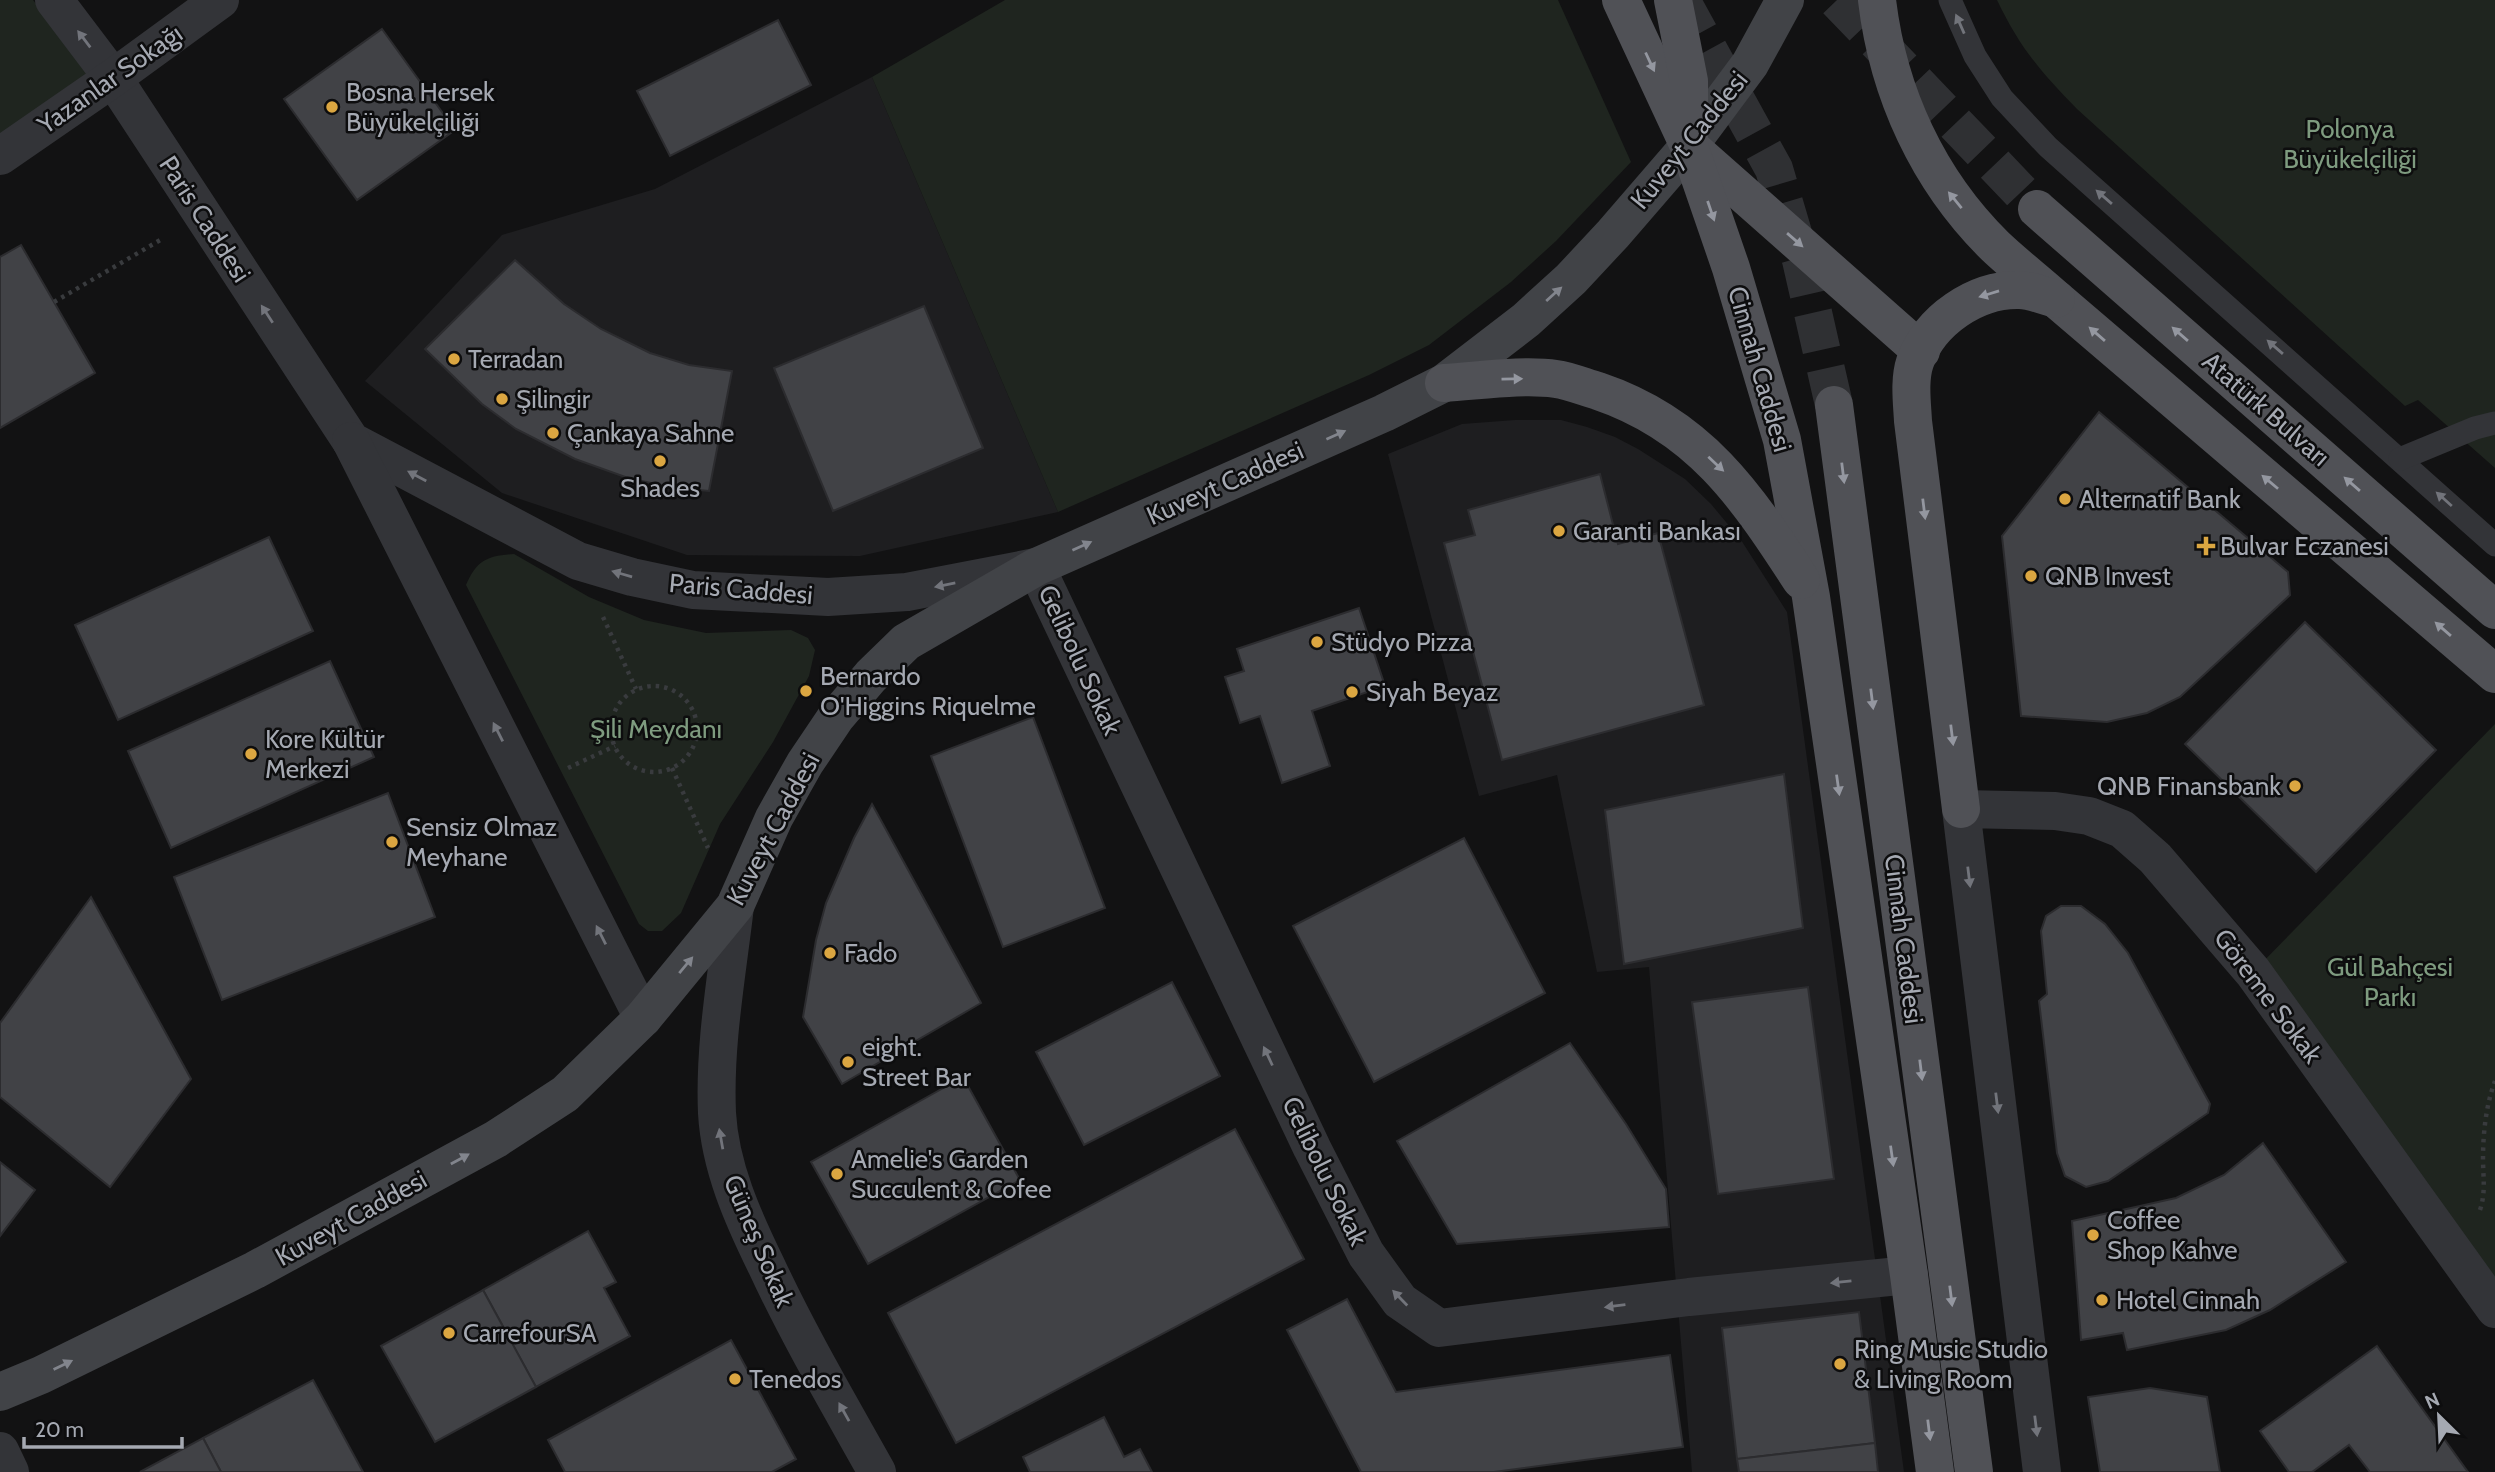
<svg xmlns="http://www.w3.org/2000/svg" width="2495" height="1472" font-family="Cabin,sans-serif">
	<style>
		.built { fill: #1e1e20 }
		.green { fill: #1f251f }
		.building { fill: #414246; stroke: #2c2c2f; stroke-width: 2 }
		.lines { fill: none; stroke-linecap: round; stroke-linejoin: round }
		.primary-tunnel { stroke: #2f3033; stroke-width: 38; stroke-dasharray: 38 19; stroke-linecap: butt }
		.path { stroke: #393b3e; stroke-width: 4.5; stroke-dasharray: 3.5 5; stroke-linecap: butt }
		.lane { stroke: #333438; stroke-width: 23 }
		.street { stroke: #333438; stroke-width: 38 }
		.secondary { stroke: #414347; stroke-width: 38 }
		.primary { stroke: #505156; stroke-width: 38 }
		.oneway { fill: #72747b }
		.oneway2 { fill: #9497a0 }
		.oneway3 { fill: #82858d }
		.poi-dot { fill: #dba641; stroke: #0d0d0e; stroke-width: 2.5 }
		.labels { text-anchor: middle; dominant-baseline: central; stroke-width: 5; stroke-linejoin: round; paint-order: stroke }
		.street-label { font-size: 26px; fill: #a5a9b2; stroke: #0d0d0e }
		.poi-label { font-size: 26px; fill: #a5a9b2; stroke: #0d0d0e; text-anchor: start }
		.park-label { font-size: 26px; fill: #7e9b7f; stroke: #0d0d0e }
	</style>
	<rect width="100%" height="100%" fill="#121213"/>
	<g class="built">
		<polygon points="872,77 1058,512 860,556 687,555 502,493 365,381 502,235 655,189"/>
		<polygon points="1515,420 1561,420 1587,427 1615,437 1638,449 1685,479 1711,504 1741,540 1787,612 1904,1472 1692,1472 1649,967 1597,972 1557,775 1479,796 1388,454 1462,424"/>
	</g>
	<g class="green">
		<polygon points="0,0 33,0 91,75 0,135"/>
		<polygon points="1005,0 1558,0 1631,162 1556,241 1511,282 1429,345 1369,375 1058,512 872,77"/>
		<path d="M1997 0H2495V468L2418 400 2405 406 2077 109C2040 71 2020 48 1997 0Z"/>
		<path d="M514 554 589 597 644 620 706 633 791 630 808 638 815 650 809 676 773 742 720 824 681 913 662 931H648L639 924 466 585C477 560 487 556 514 554Z"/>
		<polygon points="2495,724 2495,1309 2253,972"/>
	</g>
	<g class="building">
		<polygon points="778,20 811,85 670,156 637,91"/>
		<polygon points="382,29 455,130 357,200 284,99"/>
		<polygon points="21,245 95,373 0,428 0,257"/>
		<polygon points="515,260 564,304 601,329 650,353 689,365 732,371 709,491 669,487 628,478 575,459 516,429 482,404 425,349"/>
		<polygon points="924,306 983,448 833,511 774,368"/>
		<polygon points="2099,412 2288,572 2290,595 2180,697 2147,713 2107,722 2021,716 2002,536"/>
		<polygon points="1600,474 1618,544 1658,533 1704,705 1502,760 1444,543 1475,535 1468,510"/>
		<polygon points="269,537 313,631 118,720 75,625"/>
		<polygon points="1359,608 1385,686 1312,711 1330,766 1282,783 1260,716 1240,723 1225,677 1244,671 1237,649"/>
		<polygon points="2305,622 2436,750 2316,872 2185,744"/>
		<polygon points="330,661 374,757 171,848 128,751"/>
		<polygon points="1033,717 1105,908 1003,947 931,756"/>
		<polygon points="1784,774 1803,928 1624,964 1605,810"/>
		<polygon points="388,793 435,917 222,1000 174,877"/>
		<polygon points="872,804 981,1003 842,1084 803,1017 816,940 826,903 854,838"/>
		<polygon points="1464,838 1545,993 1374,1082 1293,926"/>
		<polygon points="91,897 191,1079 110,1187 0,1097 0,1023"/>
		<polygon points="2061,906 2081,906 2105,924 2128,953 2210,1104 2208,1113 2108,1181 2086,1187 2065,1176 2057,1153 2039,1001 2047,994 2041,931 2046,916"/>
		<polygon points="1172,982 1220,1076 1084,1145 1036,1052"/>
		<polygon points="1808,987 1834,1179 1718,1194 1692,1002"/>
		<polygon points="1570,1043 1626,1124 1666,1189 1669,1227 1457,1244 1397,1141"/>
		<polygon points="963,1077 1020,1180 868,1264 811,1162"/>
		<polygon points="1235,1129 1304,1259 956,1443 888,1313"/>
		<polygon points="2263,1143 2346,1262 2270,1310 2226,1330 2127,1350 2123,1333 2081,1340 2072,1221 2176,1198 2224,1175"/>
		<polygon points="0,1162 35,1190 0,1236"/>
		<polygon points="588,1231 616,1282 604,1288 630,1336 536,1387 483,1290"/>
		<polygon points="483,1290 536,1387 435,1442 381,1346"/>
		<polygon points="1347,1299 1396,1392 1670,1355 1683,1447 1494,1472 1361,1472 1287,1330"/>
		<polygon points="1859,1312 1875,1443 1737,1459 1722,1328"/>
		<polygon points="731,1340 796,1459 772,1472 565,1472 548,1440"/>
		<polygon points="2377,1346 2468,1472 2370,1472 2349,1445 2312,1472 2289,1472 2260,1431"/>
		<polygon points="313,1380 363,1472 221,1472 203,1438"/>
		<polygon points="2150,1388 2207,1397 2220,1472 2100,1472 2088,1397"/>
		<polygon points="1104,1417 1124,1457 1140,1449 1152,1472 1030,1472 1023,1457"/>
		<polygon points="203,1438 221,1472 140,1472"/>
		<polygon points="1875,1443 1878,1472 1739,1472 1737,1459"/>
	</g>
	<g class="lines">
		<g class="primary-tunnel">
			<polyline points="1681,0 1774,169 1801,260 1834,405"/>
			<polyline points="1837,0 2037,209"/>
		</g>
		<g class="path">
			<polyline points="54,302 162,239"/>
			<polyline points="603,617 636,689"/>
			<circle cx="654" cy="729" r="43"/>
			<polyline points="568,768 615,746"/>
			<polyline points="672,768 708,848"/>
			<path d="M2480 1210C2486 1192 2483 1177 2483 1159 2483 1133 2486 1105 2495 1081"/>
		</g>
		<g class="lane">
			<polyline points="1950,0 1975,56 2002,98 2048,147 2495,545"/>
			<polyline points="2400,459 2475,428 2495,423"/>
		</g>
		<g class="street">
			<polyline points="54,0 113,78 351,441 578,561 632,577 693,590 828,597 907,592 1036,567 1312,1148 1366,1254 1400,1301 1439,1328 1689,1297 1909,1275"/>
			<polyline points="0,156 113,78 220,0"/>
			<polyline points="351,441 643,1018"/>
			<path d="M735 906C727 975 714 1044 717 1113 720 1167 743 1218 766 1265 799 1336 839 1404 877 1472"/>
			<polyline points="0,1451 10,1472"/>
			<polyline points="2042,1472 1961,809 2055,811 2089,816 2122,829 2155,858 2253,972 2495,1309"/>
		</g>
		<polyline class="secondary" points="0,1392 41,1375 255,1270 496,1139 565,1094 643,1018 735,906 774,818 805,763 836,717 871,676 906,642 1036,567 1384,413 1444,383 1526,320 1571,279 1613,234 1689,146 1750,64 1785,0"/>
		<g class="primary">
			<polyline points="1621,0 1689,146 1921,351"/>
			<polyline points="1673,0 1689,81 1689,146 1731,268 1782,440 1811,597 1909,1275 1935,1472"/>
			<path d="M1877 0C1888 93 1928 180 1995 246 2015 265 2036 281 2056 299L2495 674"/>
			<polyline points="2037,209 2495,610"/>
			<path d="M1444 383C1478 381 1523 374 1556 379 1570 381 1584 387 1598 391 1699 425 1746 495 1801 580"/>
			<polyline points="1834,405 1974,1472"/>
			<path d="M1961 809 1913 421C1912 402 1909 380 1915 362 1930 320 1976 289 2019 290 2031 290 2044 296 2056 299"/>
		</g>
	</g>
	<defs><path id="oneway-solid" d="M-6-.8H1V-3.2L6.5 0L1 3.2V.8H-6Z" transform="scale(1.75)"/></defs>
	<g class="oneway">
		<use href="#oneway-solid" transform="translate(1960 24) rotate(-114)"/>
		<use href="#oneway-solid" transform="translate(84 39) rotate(-127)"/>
		<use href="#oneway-solid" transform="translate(2104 197) rotate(-139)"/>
		<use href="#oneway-solid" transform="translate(267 314) rotate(-123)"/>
		<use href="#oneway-solid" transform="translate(2275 347) rotate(-139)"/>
		<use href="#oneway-solid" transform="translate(417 476) rotate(-152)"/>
		<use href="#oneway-solid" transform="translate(2444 499) rotate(-138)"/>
		<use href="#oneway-solid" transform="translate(622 574) rotate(-164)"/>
		<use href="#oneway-solid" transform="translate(945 585) rotate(169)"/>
		<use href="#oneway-solid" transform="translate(498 732) rotate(-117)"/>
		<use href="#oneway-solid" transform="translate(1969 877) rotate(83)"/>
		<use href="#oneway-solid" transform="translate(601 935) rotate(-117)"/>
		<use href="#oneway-solid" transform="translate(1268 1056) rotate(-115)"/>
		<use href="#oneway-solid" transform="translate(1997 1103) rotate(83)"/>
		<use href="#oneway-solid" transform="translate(721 1139) rotate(-100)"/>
		<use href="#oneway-solid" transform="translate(1841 1282) rotate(174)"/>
		<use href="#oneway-solid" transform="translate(1400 1298) rotate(-134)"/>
		<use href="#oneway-solid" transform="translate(1615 1306) rotate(173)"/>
		<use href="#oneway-solid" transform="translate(844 1412) rotate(-119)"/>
		<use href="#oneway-solid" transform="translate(2036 1426) rotate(83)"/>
	</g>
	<g class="oneway2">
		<use href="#oneway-solid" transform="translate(1650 62) rotate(65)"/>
		<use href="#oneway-solid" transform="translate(1955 200) rotate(-129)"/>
		<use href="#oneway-solid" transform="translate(1711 211) rotate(71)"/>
		<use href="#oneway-solid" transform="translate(1795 240) rotate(41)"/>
		<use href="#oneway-solid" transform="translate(1989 294) rotate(163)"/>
		<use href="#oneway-solid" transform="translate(2097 334) rotate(-139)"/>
		<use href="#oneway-solid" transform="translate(2180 334) rotate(-139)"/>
		<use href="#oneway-solid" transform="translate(1512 379) rotate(-1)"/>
		<use href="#oneway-solid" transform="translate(1716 464) rotate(43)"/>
		<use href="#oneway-solid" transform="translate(1843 473) rotate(83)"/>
		<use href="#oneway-solid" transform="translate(2270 482) rotate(-140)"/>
		<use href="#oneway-solid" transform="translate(2352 484) rotate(-139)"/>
		<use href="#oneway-solid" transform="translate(1924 509) rotate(83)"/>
		<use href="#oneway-solid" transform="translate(2443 629) rotate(-139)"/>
		<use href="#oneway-solid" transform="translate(1872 699) rotate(83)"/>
		<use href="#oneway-solid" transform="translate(1952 735) rotate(83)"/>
		<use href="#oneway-solid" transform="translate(1838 785) rotate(82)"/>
		<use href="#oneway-solid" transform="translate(1921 1070) rotate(83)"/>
		<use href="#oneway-solid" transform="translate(1892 1156) rotate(82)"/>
		<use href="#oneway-solid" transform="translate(1951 1296) rotate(83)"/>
		<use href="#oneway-solid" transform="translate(1929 1430) rotate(83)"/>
	</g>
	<g class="oneway3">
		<use href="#oneway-solid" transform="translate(1554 294) rotate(-42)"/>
		<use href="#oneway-solid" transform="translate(1336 435) rotate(-24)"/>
		<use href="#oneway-solid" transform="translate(1082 546) rotate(-24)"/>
		<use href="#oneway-solid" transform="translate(686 965) rotate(-50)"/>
		<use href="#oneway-solid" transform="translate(460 1159) rotate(-29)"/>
		<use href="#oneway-solid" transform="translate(63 1365) rotate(-26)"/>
	</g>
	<g class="poi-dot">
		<circle cx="332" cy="107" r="7"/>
		<circle cx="454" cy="359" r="7"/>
		<circle cx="502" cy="399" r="7"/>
		<circle cx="553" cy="433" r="7"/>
		<circle cx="660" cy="461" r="7"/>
		<circle cx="2065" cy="499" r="7"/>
		<circle cx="1559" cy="531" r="7"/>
		<path d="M2202.5 535.5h7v7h7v7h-7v7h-7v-7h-7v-7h7z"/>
		<circle cx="2031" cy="576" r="7"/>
		<circle cx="1317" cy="642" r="7"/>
		<circle cx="806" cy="691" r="7"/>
		<circle cx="1352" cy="692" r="7"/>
		<circle cx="251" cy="754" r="7"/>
		<circle cx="2295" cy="786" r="7"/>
		<circle cx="392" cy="842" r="7"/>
		<circle cx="830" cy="953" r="7"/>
		<circle cx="848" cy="1062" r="7"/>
		<circle cx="837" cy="1174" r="7"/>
		<circle cx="2093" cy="1235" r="7"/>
		<circle cx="2102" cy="1300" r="7"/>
		<circle cx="449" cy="1333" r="7"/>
		<circle cx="1840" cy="1364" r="7"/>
		<circle cx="735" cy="1379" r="7"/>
	</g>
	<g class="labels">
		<g class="street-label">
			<text transform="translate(110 79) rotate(-35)">Yazanlar Sokağı</text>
			<text transform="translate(1689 140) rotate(-51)">Kuveyt Caddesi</text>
			<text transform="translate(205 219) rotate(57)">Paris Caddesi</text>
			<text transform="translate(1760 369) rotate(74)">Cinnah Caddesi</text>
			<text transform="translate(2266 409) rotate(41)">Atatürk Bulvarı</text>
			<text transform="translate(1225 483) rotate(-24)">Kuveyt Caddesi</text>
			<text transform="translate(741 589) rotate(5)">Paris Caddesi</text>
			<text transform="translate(1080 660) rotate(65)">Gelibolu Sokak</text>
			<text transform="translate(773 829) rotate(-62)">Kuveyt Caddesi</text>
			<text transform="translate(1904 939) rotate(83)">Cinnah Caddesi</text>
			<text transform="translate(2268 996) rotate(53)">Göreme Sokak</text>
			<text transform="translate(1325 1171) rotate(64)">Gelibolu Sokak</text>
			<text transform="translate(351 1218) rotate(-29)">Kuveyt Caddesi</text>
			<text transform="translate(759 1241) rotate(67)">Güneş Sokak</text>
		</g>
		<g class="poi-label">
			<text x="346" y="92">Bosna Hersek<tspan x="346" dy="30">Büyükelçiliği</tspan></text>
			<text x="468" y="359">Terradan</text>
			<text x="516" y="399">Şilingir</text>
			<text x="567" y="433">Çankaya Sahne</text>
			<text x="660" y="488" text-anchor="middle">Shades</text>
			<text x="2079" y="499">Alternatif Bank</text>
			<text x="1573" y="531">Garanti Bankası</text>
			<text x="2220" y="546">Bulvar Eczanesi</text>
			<text x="2045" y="576">QNB Invest</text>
			<text x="1331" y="642">Stüdyo Pizza</text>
			<text x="820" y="676">Bernardo<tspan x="820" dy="30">O'Higgins Riquelme</tspan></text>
			<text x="1366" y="692">Siyah Beyaz</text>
			<text x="265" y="739">Kore Kültür<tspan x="265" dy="30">Merkezi</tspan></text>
			<text x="2281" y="786" text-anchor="end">QNB Finansbank</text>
			<text x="406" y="827">Sensiz Olmaz<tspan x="406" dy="30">Meyhane</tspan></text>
			<text x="844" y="953">Fado</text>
			<text x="862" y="1047">eight.<tspan x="862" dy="30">Street Bar</tspan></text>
			<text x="851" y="1159">Amelie's Garden<tspan x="851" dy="30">Succulent &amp; Cofee</tspan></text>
			<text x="2107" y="1220">Coffee<tspan x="2107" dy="30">Shop Kahve</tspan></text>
			<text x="2116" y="1300">Hotel Cinnah</text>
			<text x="463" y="1333">CarrefourSA</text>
			<text x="1854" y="1349">Ring Music Studio<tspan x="1854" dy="30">&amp; Living Room</tspan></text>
			<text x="749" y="1379">Tenedos</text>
		</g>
		<g class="park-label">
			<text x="2350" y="129">Polonya<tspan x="2350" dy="30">Büyükelçiliği</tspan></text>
			<text x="656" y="729">Şili Meydanı</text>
			<text x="2390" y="967">Gül Bahçesi<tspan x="2390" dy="30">Parkı</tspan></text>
		</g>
	</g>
	<g transform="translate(2439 1416) rotate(336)" stroke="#0d0d0e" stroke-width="5" paint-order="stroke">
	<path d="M0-5L12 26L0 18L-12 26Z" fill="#a5a9b2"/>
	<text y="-10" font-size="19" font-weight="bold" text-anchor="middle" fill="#a5a9b2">N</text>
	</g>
	<path d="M24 1437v10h158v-10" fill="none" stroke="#a5a9b2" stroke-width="3.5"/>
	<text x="35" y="1437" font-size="21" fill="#a5a9b2" stroke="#0d0d0e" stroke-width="5" paint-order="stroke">20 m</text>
</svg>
